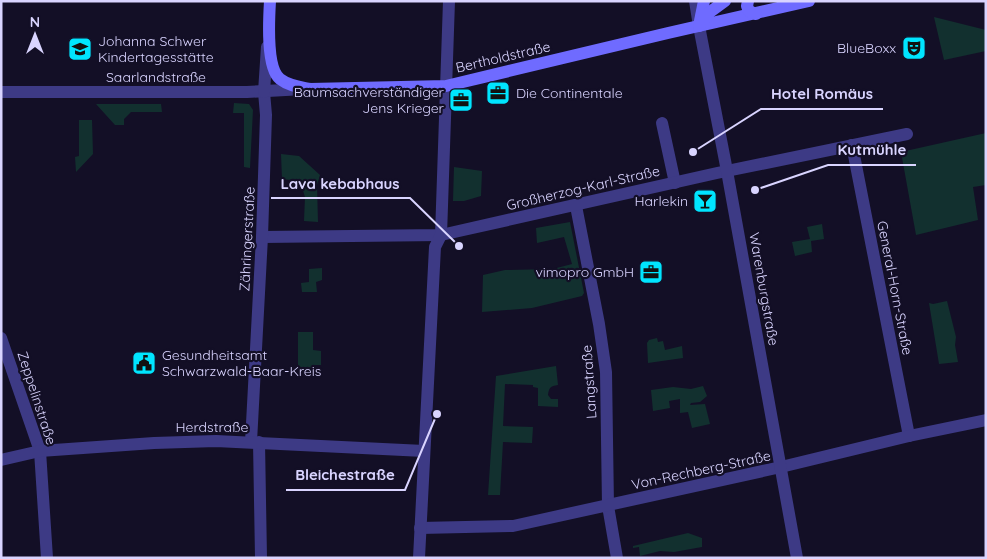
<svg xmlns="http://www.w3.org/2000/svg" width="987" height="559" font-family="Quicksand,sans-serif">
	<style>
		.green { fill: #12302f }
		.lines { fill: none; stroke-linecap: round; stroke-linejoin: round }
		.minor { stroke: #3d3a85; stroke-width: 12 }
		.tertiary { stroke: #3d3a85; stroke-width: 12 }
		.secondary { stroke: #6f6bff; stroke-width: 12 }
		.labels { text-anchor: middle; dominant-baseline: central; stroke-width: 4.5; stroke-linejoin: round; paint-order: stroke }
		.poi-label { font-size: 14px; fill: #d9d4ff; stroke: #130f26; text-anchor: end }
		.street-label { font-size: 14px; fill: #d9d4ff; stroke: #130f26 }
		.leader { fill: none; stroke: #d9d4ff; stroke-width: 2 }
		.callout-dot { fill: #d9d4ff; stroke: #130f26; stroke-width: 2 }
		.callout-label { font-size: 15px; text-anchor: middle; font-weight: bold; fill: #d9d4ff; stroke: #130f26; stroke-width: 4.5; stroke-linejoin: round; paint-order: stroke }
	</style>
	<rect width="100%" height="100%" fill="#130f26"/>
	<g class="green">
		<polygon points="934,17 986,30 986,51 944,60"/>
		<polygon points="234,103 249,104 253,110 250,168 244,167 244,113 233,113"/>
		<polygon points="96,104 161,104 162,112 131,112 124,119 124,125 115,125"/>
		<polygon points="79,120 92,120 93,154 76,172 75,157 79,156"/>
		<polygon points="986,133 986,185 973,187 978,220 916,235 901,152"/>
		<polygon points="281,154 299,156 320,175 317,185 318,222 304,221 305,197 300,181 282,179"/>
		<polygon points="454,167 482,171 481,196 464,201 453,201"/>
		<polygon points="570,222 584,293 582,296 532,308 482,312 483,275 505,270 553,269 572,264 564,237 537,243 536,228"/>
		<polygon points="822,224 824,239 811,241 812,252 795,256 792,242 810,239 807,227"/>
		<polygon points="322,268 322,280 316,282 317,292 302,292 301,283 309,282 309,269"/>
		<polygon points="947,301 956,337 955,345 958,362 939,364 929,303 933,304"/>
		<polygon points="298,332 313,332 313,350 321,351 321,365 312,365 312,368 298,367"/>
		<polygon points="657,338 658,342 663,341 665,350 682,346 683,358 648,363 647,343 649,340"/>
		<path d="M556 366 558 385C550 386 549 388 548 395L551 399H558V407L538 406V388L533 387V385L505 384 503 426 533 427 532 443 503 442 500 495H488L496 376Z"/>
		<polygon points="703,386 707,396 700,402 691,403 690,405 705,404 710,424 692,428 688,412 680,413 680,399 669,401 670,408 653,411 651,390 673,387 691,389"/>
		<polygon points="688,533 702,538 702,547 674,552 660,551 640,556 639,547 633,548 633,546"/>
	</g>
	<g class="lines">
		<g class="minor">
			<polyline points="695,1 699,26"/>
			<polyline points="662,123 675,183"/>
			<polyline points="852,145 909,436"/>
			<polyline points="576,206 599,324 606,372 608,506 617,558"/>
			<polyline points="262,237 441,235 717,173 907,134"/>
			<polyline points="1,338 40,451 47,558"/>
			<polyline points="251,442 262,237 266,115 264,92"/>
			<polyline points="259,442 261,558"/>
			<polyline points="1,460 40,451 154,443 216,441 424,451"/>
			<polyline points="420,528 513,526 781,467 909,436 986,420"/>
			<polyline points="419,558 435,247 441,235 449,1"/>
		</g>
		<g class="tertiary">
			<polyline points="699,26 727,171 797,558"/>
			<polyline points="1,92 247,92 304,89"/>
			<polyline points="264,92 267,47"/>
		</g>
		<g class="secondary">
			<path d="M270 1C269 18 266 68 280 79 289 86 300 87 310 89L446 86 668 33 809 1"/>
			<polyline points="748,1 747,6 749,11 756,14"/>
			<polyline points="700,21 704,1"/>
			<polyline points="699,26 710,12 725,1"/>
		</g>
	</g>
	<defs>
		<g id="theatre-square" transform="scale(1.25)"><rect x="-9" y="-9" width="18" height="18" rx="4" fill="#00e5ff" stroke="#130f26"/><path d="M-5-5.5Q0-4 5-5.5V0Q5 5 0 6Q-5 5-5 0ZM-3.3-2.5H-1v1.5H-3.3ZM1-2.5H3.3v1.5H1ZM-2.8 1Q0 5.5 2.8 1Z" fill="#111"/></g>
		<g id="school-square" transform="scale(1.25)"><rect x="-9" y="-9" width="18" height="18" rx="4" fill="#00e5ff" stroke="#130f26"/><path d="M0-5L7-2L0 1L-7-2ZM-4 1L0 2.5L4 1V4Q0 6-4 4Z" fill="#111"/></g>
		<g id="office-square" transform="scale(1.25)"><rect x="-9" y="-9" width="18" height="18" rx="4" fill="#00e5ff" stroke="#130f26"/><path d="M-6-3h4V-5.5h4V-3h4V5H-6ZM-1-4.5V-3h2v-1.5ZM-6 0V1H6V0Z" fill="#111"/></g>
		<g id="bar-square" transform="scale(1.25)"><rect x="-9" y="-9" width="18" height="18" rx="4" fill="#00e5ff" stroke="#130f26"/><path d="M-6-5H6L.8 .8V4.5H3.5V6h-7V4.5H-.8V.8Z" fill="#111"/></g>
		<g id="civic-square" transform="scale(1.25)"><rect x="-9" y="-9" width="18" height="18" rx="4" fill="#00e5ff" stroke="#130f26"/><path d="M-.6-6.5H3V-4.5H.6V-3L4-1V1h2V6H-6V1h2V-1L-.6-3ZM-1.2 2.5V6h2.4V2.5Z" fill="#111"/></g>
	</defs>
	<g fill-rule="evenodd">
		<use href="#theatre-square" x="914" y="48"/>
		<use href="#school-square" x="80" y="49"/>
		<use href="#office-square" x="498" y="93"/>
		<use href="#office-square" x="461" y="100"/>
		<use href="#bar-square" x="705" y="201"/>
		<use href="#office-square" x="651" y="272"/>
		<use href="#civic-square" x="144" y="363"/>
	</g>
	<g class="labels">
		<g class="poi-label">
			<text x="98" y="41" text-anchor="start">Johanna Schwer<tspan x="98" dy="16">Kindertagesstätte</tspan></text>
			<text x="896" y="48">BlueBoxx</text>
			<text x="444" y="92">Baumsachverständiger<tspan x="444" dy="16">Jens Krieger</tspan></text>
			<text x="516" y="93" text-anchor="start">Die Continentale</text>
			<text x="688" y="201">Harlekin</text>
			<text x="634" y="272">vimopro GmbH</text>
			<text x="162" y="355" text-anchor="start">Gesundheitsamt<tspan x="162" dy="16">Schwarzwald-Baar-Kreis</tspan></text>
		</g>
		<g class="street-label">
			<text transform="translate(503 57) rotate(-13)">Bertholdstraße</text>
			<text x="156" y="77">Saarlandstraße</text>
			<text transform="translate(583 188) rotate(-13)">Großherzog-Karl-Straße</text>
			<text transform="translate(247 239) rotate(-87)">Zähringerstraße</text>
			<text transform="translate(895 288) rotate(79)">General-Horn-Straße</text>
			<text transform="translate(764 289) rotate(80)">Warenburgstraße</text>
			<text transform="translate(589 382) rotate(-94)">Langstraße</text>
			<text transform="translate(37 398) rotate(72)">Zeppelinstraße</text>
			<text x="212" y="427">Herdstraße</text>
			<text transform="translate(701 470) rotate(-12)">Von-Rechberg-Straße</text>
		</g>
	</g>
	<path class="leader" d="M693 152L761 109H883M755 190L828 165H916M459 246L410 198H271M437 414L405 490H286"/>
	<g class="callout-dot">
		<circle cx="693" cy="152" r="5"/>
		<circle cx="755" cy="190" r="5"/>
		<circle cx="459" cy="246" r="5"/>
		<circle cx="437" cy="414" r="5"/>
	</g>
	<g class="callout-label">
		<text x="822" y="99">Hotel Romäus</text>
		<text x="872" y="155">Kutmühle</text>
		<text x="340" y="189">Lava kebabhaus</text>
		<text x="345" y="480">Bleichestraße</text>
	</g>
	<rect width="987" height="559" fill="none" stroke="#d9d4ff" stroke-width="5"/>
	<g transform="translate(35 35)" stroke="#130f26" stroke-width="4" paint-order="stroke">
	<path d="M0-4L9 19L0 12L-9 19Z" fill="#d9d4ff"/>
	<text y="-8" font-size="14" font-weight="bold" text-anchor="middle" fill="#d9d4ff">N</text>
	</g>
</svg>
